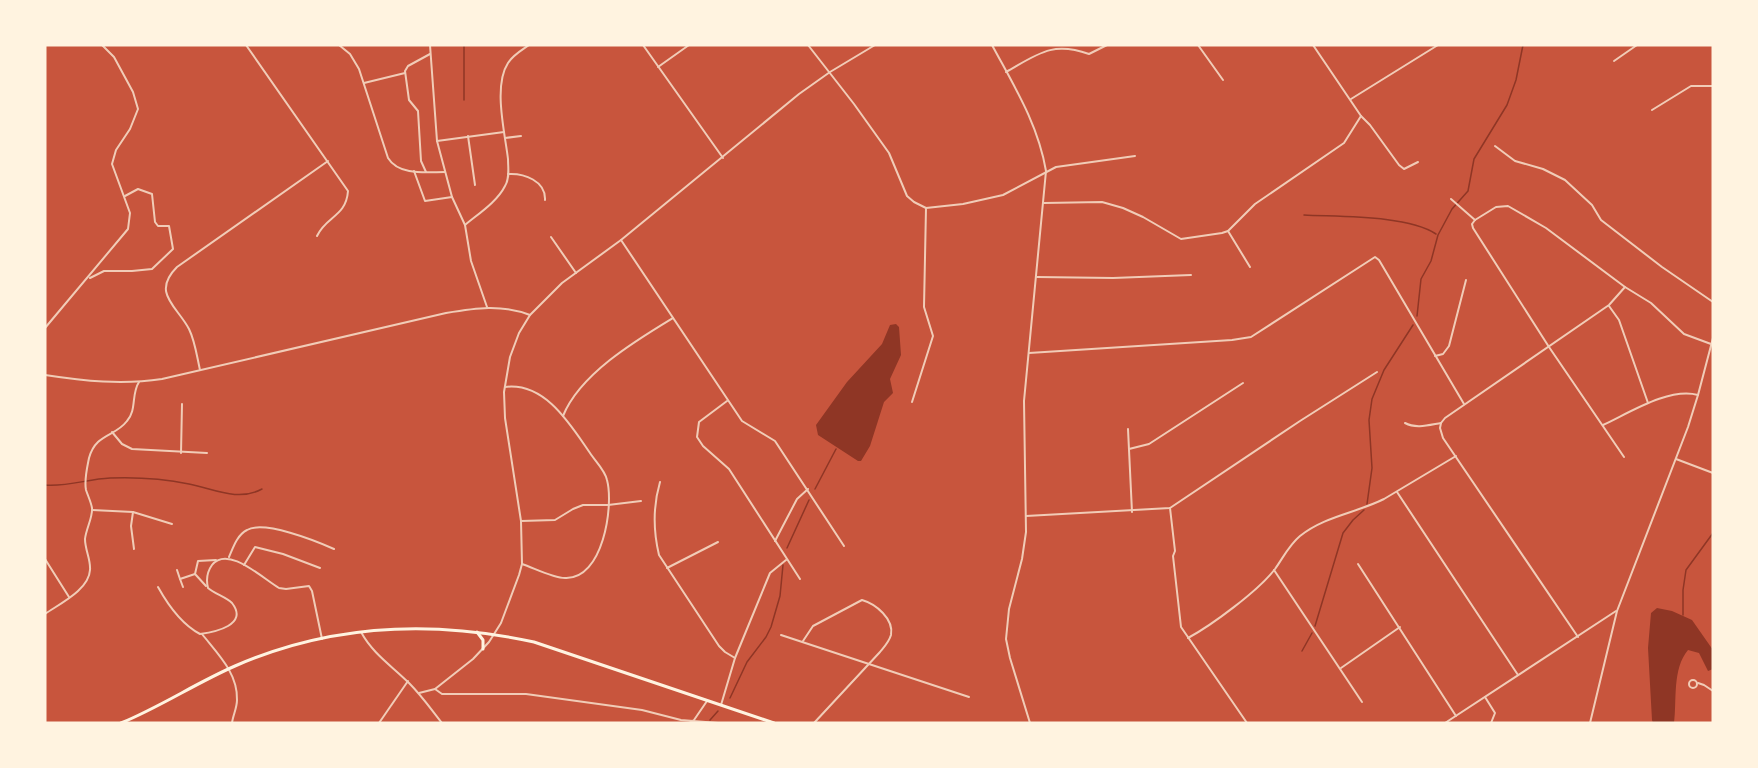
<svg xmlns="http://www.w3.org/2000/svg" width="1758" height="768" font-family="Rubik,sans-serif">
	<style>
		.water { fill: #8f3625 }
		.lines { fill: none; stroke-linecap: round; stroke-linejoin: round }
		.stream { stroke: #8f3625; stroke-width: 1.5 }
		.minor { stroke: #f1ccb7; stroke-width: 2 }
		.tertiary { stroke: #f1ccb7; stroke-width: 2 }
		.secondary { stroke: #fff3e0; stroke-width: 3 }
	</style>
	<rect width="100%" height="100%" fill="#c8553d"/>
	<g class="water">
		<polygon points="896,324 899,327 901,355 890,379 893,393 884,402 870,446 861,461 858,461 818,435 816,425 847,382 882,344 890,325"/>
		<path d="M1657 608 1672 611 1692 620 1713 650V669L1708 671 1699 653 1688 650C1672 669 1677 700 1674 723H1653L1652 720 1648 648 1651 613Z"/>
	</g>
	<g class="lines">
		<g class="stream">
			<polyline points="464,45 464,100"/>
			<path d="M1304 215C1339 217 1407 215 1436 234"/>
			<polyline points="1417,316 1421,279 1431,261 1438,235 1452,209 1468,191 1474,159 1507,105 1516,80 1523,45"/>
			<path d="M45 485C67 487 88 479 110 478 135 477 165 479 189 484 214 489 238 502 262 489"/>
			<polyline points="815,489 836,449"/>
			<polyline points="1367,504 1372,468 1369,420 1372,399 1384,370 1413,325"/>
			<polyline points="787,548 809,500"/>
			<polyline points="1683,615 1683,590 1686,570 1713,533"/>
			<polyline points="1315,626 1343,533 1353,520 1364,510"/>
			<polyline points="1302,651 1312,633"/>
			<polyline points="730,698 747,662 766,637 771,627 780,596 783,565"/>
			<polyline points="710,720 718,711"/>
		</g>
		<g class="minor">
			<path d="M246 45 348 191C346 217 326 216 317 236"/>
			<path d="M339 45 350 54 359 69 388 158C399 176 427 172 445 172"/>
			<polyline points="430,45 437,141 452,197 465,225 471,261 487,307"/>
			<polyline points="643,45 723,158"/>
			<polyline points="808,45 854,104 889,153 907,196 914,202 926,208 963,204 1003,195 1056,167 1135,156"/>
			<polyline points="1198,45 1223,80"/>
			<polyline points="1313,45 1361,116 1370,125 1399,165 1404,169 1418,162"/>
			<polyline points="1614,61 1637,45"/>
			<polyline points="658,67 689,45"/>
			<path d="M1006 72C1038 54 1052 41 1089 54L1107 45"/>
			<polyline points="364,83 405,73"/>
			<polyline points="1351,99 1438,45"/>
			<polyline points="1652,110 1691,86 1713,86"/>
			<polyline points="468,136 475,185"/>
			<polyline points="505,138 521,136"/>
			<polyline points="437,141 504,132"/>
			<polyline points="1495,146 1515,161 1543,169 1565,180 1592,205 1601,220 1662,267 1713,302"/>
			<polyline points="414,171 425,201 452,197"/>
			<polyline points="426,172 421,161 418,111 409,100 405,71 408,66 430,54"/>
			<path d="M508 174C524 173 546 181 545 200"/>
			<polyline points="1451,199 1475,220"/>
			<polyline points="1044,203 1102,202 1123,208 1143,217 1181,239 1222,233 1228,231 1255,204 1344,143 1361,116"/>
			<polyline points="1475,220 1496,207 1508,206 1546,228 1625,287 1651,303 1684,334 1711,344"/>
			<polyline points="1475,220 1472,224 1473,228 1549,347 1624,457"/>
			<path d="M465 225C478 214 497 202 505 186 510 178 508 168 508 159 505 133 493 86 508 63 513 55 522 50 529 45"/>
			<polyline points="1228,231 1250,267"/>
			<polyline points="551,237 576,273"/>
			<polyline points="621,240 742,421 775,441 844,546"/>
			<polyline points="1037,277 1113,278 1191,275"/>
			<polyline points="90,278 104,271 132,271 152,269 173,249 169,226 158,226 155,222 152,194 138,189 125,196"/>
			<polyline points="1609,306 1619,320 1648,403"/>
			<polyline points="45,328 128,229 130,213 112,164 116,150 130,129 138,109 133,92 114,57 102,45"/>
			<polyline points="1029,353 1232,340 1251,337 1375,257 1379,260 1464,404"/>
			<polyline points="1435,356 1443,354 1449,346 1466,280"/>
			<path d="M200 370C197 357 195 341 189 329 177 306 151 293 177 267L328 161"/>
			<path d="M505 387C545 382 570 424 590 453 595 461 605 470 607 480 614 506 603 580 565 578 553 578 534 568 522 564"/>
			<polyline points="727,401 699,422 697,437 703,446 729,469 800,579"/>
			<polyline points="912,402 933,336 924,307 926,208"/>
			<path d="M563 416C580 374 635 341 673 318"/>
			<path d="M1405 423C1416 429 1429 425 1441 423L1445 418 1609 305 1625 287"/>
			<polyline points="1441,423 1440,428 1443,438 1578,637"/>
			<path d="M1603 425C1629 413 1669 387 1698 395"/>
			<polyline points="1128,429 1132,512"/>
			<polyline points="112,432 122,444 132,449 207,453"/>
			<polyline points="1129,449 1149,444 1243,383"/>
			<polyline points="181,453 182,404"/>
			<polyline points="1676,459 1713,473"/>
			<path d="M660 482C653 506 653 530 659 555L719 646 725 652 735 658"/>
			<polyline points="1397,492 1518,675"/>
			<polyline points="1170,508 1175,551 1173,556 1181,627 1247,723"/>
			<polyline points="92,510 133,512 172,524"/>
			<polyline points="133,512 131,526 134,549"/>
			<polyline points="1026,516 1170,508 1300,421 1377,372"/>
			<polyline points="521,521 555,520 573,509 583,505 608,505 641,501"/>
			<polyline points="775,541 797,499 808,489"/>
			<path d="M229 557C233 548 237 535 247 530 264 520 316 541 334 549"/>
			<polyline points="45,559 69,597"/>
			<polyline points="1358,564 1456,716"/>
			<polyline points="244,565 255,547 283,554 320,568"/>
			<polyline points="667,568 718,542"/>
			<polyline points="177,570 180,579 195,574"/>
			<polyline points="1274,570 1362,702"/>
			<polyline points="180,579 183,587"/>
			<polyline points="206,586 195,574 198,561 216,560"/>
			<path d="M158 587C168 605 181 624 200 634 215 632 249 625 232 603 226 597 215 594 208 588 206 580 207 572 212 565 228 545 262 578 279 588L286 589 309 586 312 591 322 639"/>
			<path d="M45 614C59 604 89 590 90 570 91 560 85 550 85 539 86 529 93 517 92 508 91 502 88 496 86 490 84 480 87 468 89 458 96 433 115 437 127 421 137 410 131 394 139 382"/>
			<path d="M202 634C217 653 238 673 237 700 237 708 233 715 232 723"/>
			<polyline points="781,635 969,697"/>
			<path d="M1188 638C1212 625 1258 591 1275 569 1283 558 1289 545 1300 536 1325 516 1356 513 1384 499L1456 456"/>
			<path d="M803 641 813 626 862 600C876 604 894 619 891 635 889 642 884 647 880 652L814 723"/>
			<polyline points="1341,668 1400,627"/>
			<circle cx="1693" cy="684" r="4"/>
			<polyline points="1698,683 1704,685 1713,691"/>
			<polyline points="435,689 442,694 526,694 642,710 681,720 718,723"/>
			<polyline points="1485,697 1495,713 1491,723"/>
			<polyline points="721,705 735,658 770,573 786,560"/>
			<polyline points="379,723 408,681"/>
			<polyline points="689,723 694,720 707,701"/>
			<polyline points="1445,723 1616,611"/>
		</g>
		<g class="tertiary">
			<path d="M992 45C1014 86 1038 124 1046 171L1024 401 1026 532 1022 559 1009 609 1006 639 1010 658 1030 723"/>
			<path d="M45 375C84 381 122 385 162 379L446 313C476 308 501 304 530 315"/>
			<path d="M361 632C373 654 392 666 409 683 421 695 431 709 442 723"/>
			<polyline points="419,693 435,689 473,659 489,642 501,623 519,575 522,564 521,521 505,418 504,392 510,357 519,333 530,315 562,283 621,240 799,94 830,72 875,45"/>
			<polyline points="1590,723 1617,611 1688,427 1698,395 1713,338"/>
		</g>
		<g class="secondary">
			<polyline points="477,632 483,640 483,649"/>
			<path d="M121 723C160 707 196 683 235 666 331 624 433 620 534 642L774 723"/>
		</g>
	</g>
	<rect width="1758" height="768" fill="none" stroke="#fff3e0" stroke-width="93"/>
</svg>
